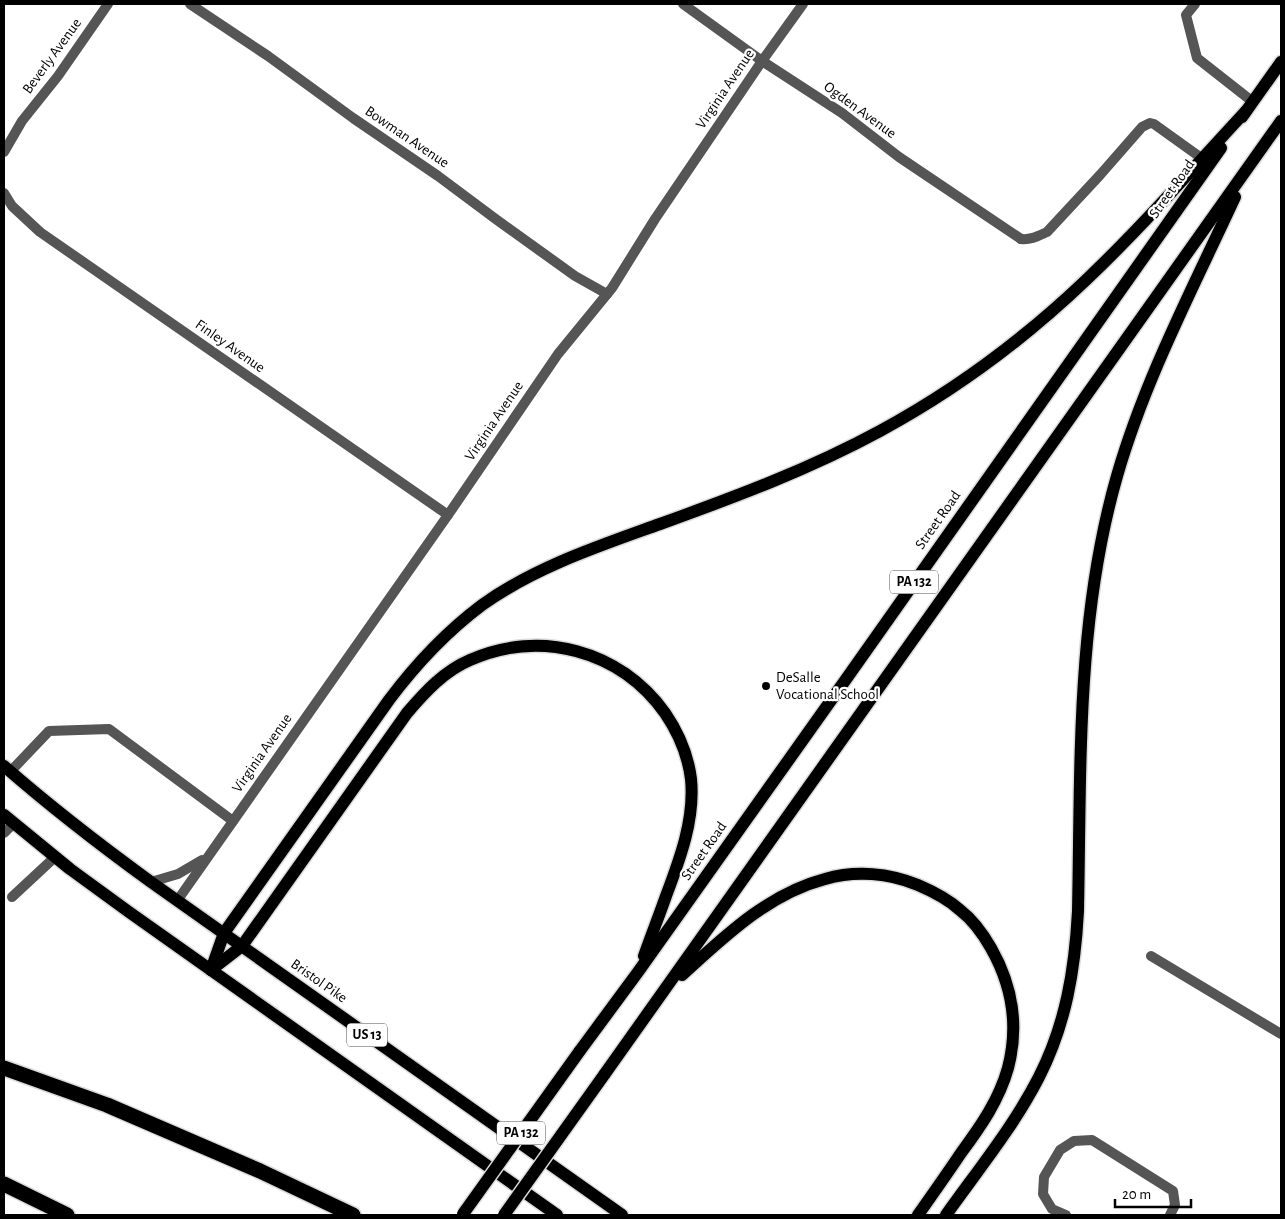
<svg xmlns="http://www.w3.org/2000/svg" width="1285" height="1219" font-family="'Alegreya Sans',sans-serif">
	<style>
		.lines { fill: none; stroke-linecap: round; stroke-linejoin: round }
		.primary-casing { stroke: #dbdbdb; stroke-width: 15 }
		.highway-casing { stroke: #dbdbdb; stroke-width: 18 }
		.lane { stroke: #555; stroke-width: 10 }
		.street { stroke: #555; stroke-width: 10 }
		.primary { stroke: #000; stroke-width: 12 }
		.highway { stroke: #000; stroke-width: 15 }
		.primary-bridge-casing { stroke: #dbdbdb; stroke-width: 15; stroke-linecap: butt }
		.primary-bridge { stroke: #000; stroke-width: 12 }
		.poi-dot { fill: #000; stroke: #fff; stroke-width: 2 }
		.labels { text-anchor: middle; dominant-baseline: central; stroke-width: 4.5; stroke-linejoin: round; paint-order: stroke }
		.shield { fill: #fff; stroke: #4c4c4c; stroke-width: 1 }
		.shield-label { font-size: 14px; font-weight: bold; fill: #000 }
		.street-label { font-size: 15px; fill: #000; stroke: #fff }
		.poi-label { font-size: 15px; fill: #000; stroke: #fff; text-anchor: start }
	</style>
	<rect width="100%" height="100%" fill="#fff"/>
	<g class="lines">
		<g class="primary-casing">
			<g id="primary">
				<polyline points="1242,117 1281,62"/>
				<path d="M4 766C51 807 100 845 151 882L622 1215"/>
				<polyline points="4,815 70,869 129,912 557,1215"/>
				<path d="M211 970 224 933 389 700C416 664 446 632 482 605 535 567 599 546 660 524 735 497 810 469 880 431 954 391 1024 339 1085 281 1142 227 1193 168 1246 111"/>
				<path d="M211 970 242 946 407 713C425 692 444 671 470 660 540 629 620 650 665 713 678 732 688 755 691 779 695 819 680 859 666 896 659 916 651 936 644 956"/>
				<path d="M682 975C725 936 768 894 825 879 856 870 889 873 918 885 932 891 948 899 960 910 973 920 983 934 991 948 1012 985 1019 1026 1008 1068 999 1100 981 1126 961 1153 947 1174 932 1195 918 1215"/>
				<polyline points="579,1052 638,972 849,675 1221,148"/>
				<polyline points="604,1075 1281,121"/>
				<path d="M946 1215C978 1170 1014 1126 1039 1077 1066 1024 1075 969 1078 911 1081 764 1076 619 1117 476 1145 379 1193 288 1235 197"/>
			</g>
		</g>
		<g class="highway-casing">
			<g id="highway">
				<polyline points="4,1068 107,1105 260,1171 353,1215"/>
				<polyline points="4,1184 67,1215"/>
			</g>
		</g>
		<g class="lane">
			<polyline points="1195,4 1186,15 1197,58 1253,102"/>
			<path d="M1021 239C1031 240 1038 236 1047 232L1100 175 1142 127 1150 123 1154 124 1207 162"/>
			<polyline points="10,772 49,731 109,729 233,821"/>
			<polyline points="4,833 13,824"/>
			<polyline points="12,897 55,857"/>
			<polyline points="1151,956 1281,1034"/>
			<polyline points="1066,1215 1052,1209 1043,1194 1044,1177 1060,1150 1074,1141 1092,1140 1173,1191 1175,1205 1170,1215"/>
		</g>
		<g class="street">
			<polyline points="190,4 268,56 353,118 438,176 497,220 575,276 607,294"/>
			<polyline points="683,4 762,61 842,113 899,157 1021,239"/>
			<polyline points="4,152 22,121 58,76 108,4"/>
			<polyline points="4,193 12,206 40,232 448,515"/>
			<polyline points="151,882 178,874 202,860"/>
			<polyline points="177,901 448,515 558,354 612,288 655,219 762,61 803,4"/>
		</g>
		<use href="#primary" class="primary"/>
		<use href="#highway" class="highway"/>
		<g class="primary-bridge-casing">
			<g id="primary-bridge">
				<polyline points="463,1214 579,1052"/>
				<polyline points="504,1215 604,1075"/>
			</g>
		</g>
		<use href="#primary-bridge" class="primary-bridge"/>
	</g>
	<circle class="poi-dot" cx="766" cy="686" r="5"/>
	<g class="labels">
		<g class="shield">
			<rect x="890" y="570.5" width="48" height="23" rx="4"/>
			<rect x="347" y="1023.5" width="40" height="23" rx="4"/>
			<rect x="497" y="1121.5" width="48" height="23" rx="4"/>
		</g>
		<g class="shield-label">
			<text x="914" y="582">PA 132</text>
			<text x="367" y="1035">US 13</text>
			<text x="521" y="1133">PA 132</text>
		</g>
		<g class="street-label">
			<text transform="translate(52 56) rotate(-54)">Beverly Avenue</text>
			<text transform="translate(725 89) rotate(-56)">Virginia Avenue</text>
			<text transform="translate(860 110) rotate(36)">Ogden Avenue</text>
			<text transform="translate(407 137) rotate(34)">Bowman Avenue</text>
			<text transform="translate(1172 189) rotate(-55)">Street Road</text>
			<text transform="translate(230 346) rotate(35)">Finley Avenue</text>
			<text transform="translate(494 421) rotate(-56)">Virginia Avenue</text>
			<text transform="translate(938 520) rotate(-55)">Street Road</text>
			<text transform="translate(262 753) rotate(-55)">Virginia Avenue</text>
			<text transform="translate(704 851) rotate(-55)">Street Road</text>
			<text transform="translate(319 981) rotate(35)">Bristol Pike</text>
		</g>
		<g class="poi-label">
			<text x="776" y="677">DeSalle<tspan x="776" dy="17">Vocational School</tspan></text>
		</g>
	</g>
	<rect width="1285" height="1219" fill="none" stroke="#000000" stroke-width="10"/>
	<path d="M1115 1199v8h76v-8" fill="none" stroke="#000000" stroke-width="2.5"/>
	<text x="1122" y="1199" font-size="15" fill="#000000" stroke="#ffffff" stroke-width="4" paint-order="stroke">20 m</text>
</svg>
